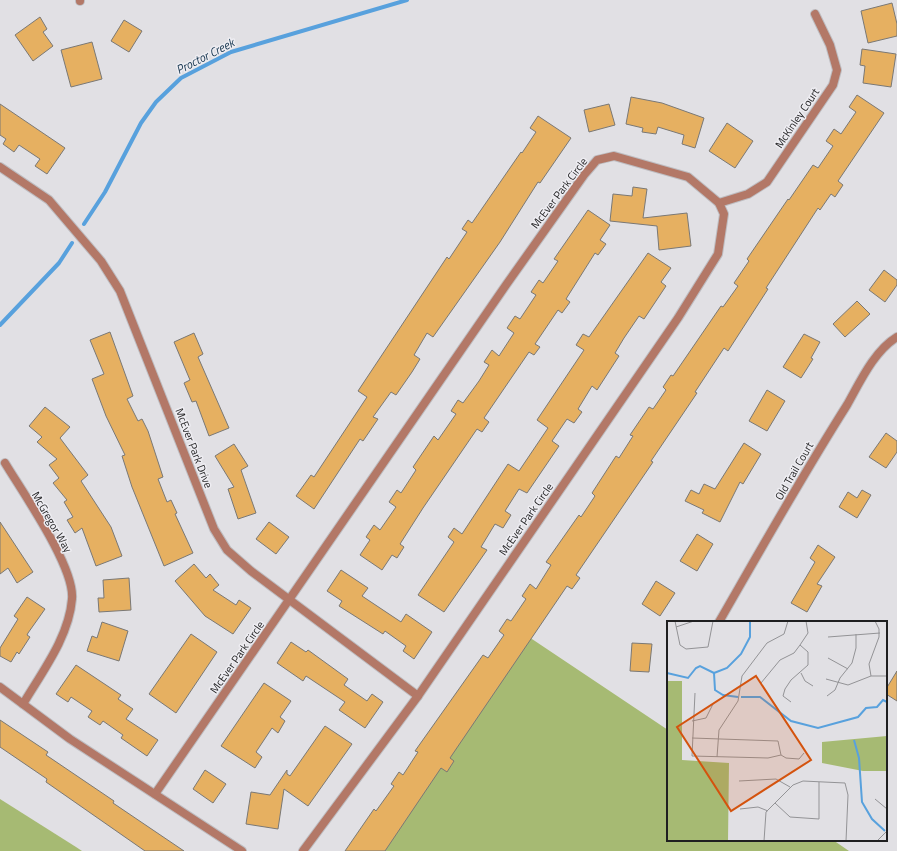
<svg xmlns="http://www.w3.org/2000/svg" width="897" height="851" font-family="'Titillium Web',sans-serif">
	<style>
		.green { fill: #a6ba73 }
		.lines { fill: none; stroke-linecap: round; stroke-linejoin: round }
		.stream { stroke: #58a1dd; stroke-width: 4 }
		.building { fill: #e6b061; stroke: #7a7875 }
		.minor-casing { stroke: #bebdc1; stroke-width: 10 }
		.minor { stroke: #b37867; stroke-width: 8 }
		.labels { text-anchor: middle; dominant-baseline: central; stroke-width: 3; stroke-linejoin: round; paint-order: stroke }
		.street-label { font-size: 11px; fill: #1f1f20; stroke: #eeedf2 }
		.water-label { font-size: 12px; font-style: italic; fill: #183750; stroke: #eeedf2 }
		.inset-river { fill: none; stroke: #58a1dd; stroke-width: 2 }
		.inset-road { fill: none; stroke: #939396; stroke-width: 1 }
		.view { fill: #d4530e; fill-opacity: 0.15; stroke: #d4530e; stroke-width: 2 }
		.inset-edge { fill: none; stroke: #1f1f20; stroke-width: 2 }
	</style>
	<rect width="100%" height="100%" fill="#e1e0e4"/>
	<g class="green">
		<polygon points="520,631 668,730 668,840 833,840 849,851 357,851"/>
		<polygon points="0,799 76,847 82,851 0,851"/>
	</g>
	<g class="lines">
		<g class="stream">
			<polyline points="84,224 105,192 141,123 156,102 181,78 231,52 407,0"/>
			<polyline points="0,325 59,263 72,243"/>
		</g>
	</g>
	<g class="building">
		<polygon points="892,3 897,24 897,36 868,43 861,11"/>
		<polygon points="40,17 47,29 43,32 53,46 33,61 15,35"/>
		<polygon points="124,20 142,31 129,52 111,41"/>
		<polygon points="92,42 102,79 71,87 61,50"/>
		<polygon points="862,49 896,54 891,87 863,83 865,66 860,65"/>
		<polygon points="857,95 884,113 838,181 843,185 835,197 831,194 820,210 818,208 766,288 768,289 728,351 724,348 695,392 697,393 651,461 653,462 576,575 580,578 572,589 567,586 450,758 454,761 447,772 441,768 385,851 345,851 374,809 376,811 394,786 391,784 399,772 403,775 418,752 415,751 483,655 488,658 504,635 499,631 507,619 511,621 526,599 522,596 530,584 536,589 551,565 546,562 579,515 581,517 595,496 592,493 616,456 619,458 633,436 630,435 649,407 653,409 666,390 663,387 671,375 673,376 721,306 723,307 738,286 734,283 749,261 747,259 788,199 789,200 813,165 818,168 833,146 826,141 834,129 841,134 856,112 849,107"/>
		<polygon points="631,97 662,103 704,118 695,148 682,144 684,135 658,127 656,134 642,132 643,128 626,124"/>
		<polygon points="0,104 65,148 47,174 35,166 40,159 19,145 14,152 3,144 6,139 0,135"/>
		<polygon points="609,104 615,125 589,132 584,110"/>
		<polygon points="538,116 571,138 540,183 538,182 500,242 433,337 427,333 414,355 420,359 412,372 396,395 391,392 373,417 378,419 363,441 360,439 314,509 296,496 311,475 314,477 367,397 358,391 447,257 449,259 467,232 462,229 468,220 472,223 521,152 522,153 536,132 530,128"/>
		<polygon points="727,123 753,141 735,168 709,151"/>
		<polygon points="633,187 647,189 643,218 687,213 691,246 659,250 657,226 610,221 613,194 632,196"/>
		<polygon points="588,210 610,225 600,240 606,244 598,255 595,253 566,299 570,302 562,313 558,310 535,344 540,347 534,355 529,352 484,418 489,422 482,432 477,429 423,508 400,544 404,547 397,558 392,555 382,570 360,555 370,540 366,537 374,525 380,530 396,507 389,502 397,490 401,493 416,470 413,467 434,436 438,440 456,414 451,411 458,400 463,403 479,381 489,365 484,362 492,350 499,356 514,333 507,328 515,316 520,319 536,295 531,292 539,280 543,283 558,261 554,259"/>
		<polygon points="648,253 671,268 661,282 666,286 644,319 639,316 624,338 615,353 619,356 597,390 592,386 578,409 582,412 574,423 567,419 552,441 559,446 527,493 519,489 505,511 511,515 503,528 495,524 481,547 487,550 444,612 418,595 454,542 448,537 454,528 462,534 508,464 519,471 548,428 537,420 584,350 576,345 583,334 589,337"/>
		<polygon points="884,270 897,280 897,285 885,302 869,290"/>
		<polygon points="857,301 870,314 845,337 833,324"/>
		<polygon points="110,332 133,396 127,399 138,421 142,419 148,431 163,477 158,479 167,502 171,500 177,513 175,514 193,553 164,566 132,487 122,456 125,455 106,416 92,379 104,374 90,340"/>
		<polygon points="194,333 203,354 198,357 229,428 209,436 196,401 192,402 184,383 190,380 174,342"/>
		<polygon points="804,334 820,342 811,358 813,359 801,378 783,367"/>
		<polygon points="767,390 785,401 767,431 749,421"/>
		<polygon points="45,407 70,427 60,438 88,475 81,481 111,527 122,556 96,566 82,528 75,533 67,520 73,517 64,502 67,500 53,483 59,478 49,465 57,459 37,442 42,437 29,426"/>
		<polygon points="886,433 897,441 897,452 886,468 869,457"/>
		<polygon points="744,443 761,454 743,484 740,482 720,522 702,513 704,510 685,501 691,490 699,494 704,484 715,489"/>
		<polygon points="234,444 248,466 241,470 256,513 238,519 228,489 234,487 215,456"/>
		<polygon points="862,490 871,495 857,518 839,507 848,492 857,498"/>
		<polygon points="0,522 33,572 17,583 8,568 0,574"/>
		<polygon points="269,522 289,537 276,554 256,539"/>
		<polygon points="697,534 713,544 697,571 680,561"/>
		<polygon points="818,545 835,557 817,584 822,586 807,612 791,603 815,562 810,558"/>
		<polygon points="194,564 206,578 210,574 219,585 213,590 236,605 239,600 251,608 233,634 205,616 175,581"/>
		<polygon points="341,570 368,588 362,596 401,622 406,614 432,632 414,659 403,651 406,646 385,631 383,634 339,606 342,601 327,591"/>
		<polygon points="129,578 131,610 99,612 98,598 104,598 103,580"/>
		<polygon points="656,581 675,593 660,616 642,604"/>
		<polygon points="27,597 45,609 28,633 27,635 30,637 19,654 17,652 11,662 0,656 0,648 18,619 14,616"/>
		<polygon points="102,622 128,631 119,661 87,651 92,636 97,638"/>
		<polygon points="191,634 217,652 176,713 149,694"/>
		<polygon points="291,642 306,652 308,650 348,679 344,685 367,701 372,694 383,702 365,728 339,710 345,702 306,676 303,681 277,663"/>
		<polygon points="632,643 652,644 649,672 630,671"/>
		<polygon points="76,665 121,695 118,699 133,709 126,719 158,740 147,756 121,738 123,735 103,721 100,725 88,717 92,711 71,697 68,702 56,694"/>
		<polygon points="897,671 897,701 886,694 886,689"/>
		<polygon points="264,683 291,701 280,717 285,721 278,733 272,728 256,752 262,757 255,768 221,746"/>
		<polygon points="0,720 48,752 46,755 114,801 113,803 184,851 145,851 46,782 47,779 0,747"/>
		<polygon points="325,726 352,744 308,806 284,789 278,829 246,824 251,792 270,795 287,770 287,774 290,776"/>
		<polygon points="205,770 226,784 213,803 193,789"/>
	</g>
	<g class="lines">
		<g class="minor-casing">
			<g id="minor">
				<polyline points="80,0 80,1"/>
				<polyline points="0,167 49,200 101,261 120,291 214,529 227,550 251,571 418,696"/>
				<polyline points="719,203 748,194 767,182 833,85 837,70 830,45 815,14"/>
				<path d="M5 463C23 493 75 567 72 599 69 637 42 672 23 704"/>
				<path d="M719 622C761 549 802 476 847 405 860 382 874 351 897 337"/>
				<polyline points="0,687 70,739 242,851"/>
				<polyline points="155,794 506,285 584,175 597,160 614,156 688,177 719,203 724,214 718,254 678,318 418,696 303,851"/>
			</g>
		</g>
		<use href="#minor" class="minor"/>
	</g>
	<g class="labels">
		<g class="street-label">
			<text transform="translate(797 118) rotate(-56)">McKinley Court</text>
			<text transform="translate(559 193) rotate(-53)">McEver Park Circle</text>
			<text transform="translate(194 448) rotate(69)">McEver Park Drive</text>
			<text transform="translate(794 471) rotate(-60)">Old Trail Court</text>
			<text transform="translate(526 519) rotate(-55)">McEver Park Circle</text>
			<text transform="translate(52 522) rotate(60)">McGregor Way</text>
			<text transform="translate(237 657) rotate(-55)">McEver Park Circle</text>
		</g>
		<g class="water-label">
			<text transform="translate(205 56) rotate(-27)">Proctor Creek</text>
		</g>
	</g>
	<g transform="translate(667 621)">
		<rect width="220" height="220" fill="#e1e0e4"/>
		<path d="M0 60H15V139L62 142 61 220H0ZM220 115V150H196L155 142V121Z" fill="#a6ba73"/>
		<path class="inset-river" d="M0 52 21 57 29 47 33 45 47 52M47 52 60 47 74 33 83 16V0M47 52 48 69 56 74 71 76M74 76H93L124 100 151 107 191 96 199 87 210 86 216 79 220 81M187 119 192 137 195 181 205 198 218 210"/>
		<path class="inset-road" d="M8 0 13 24 19 28 41 26 46 0M9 6 27 0M161 16 213 12M161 37 181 48M134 52 138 60 146 65M204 55 202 43 212 16V8L208 0M159 58 181 64 204 55H220M94 62 113 39 127 32 133 24 141 12 139 0M28 72 25 135 101 137 114 134M160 75 168 69 173 57 185 42 189 27V13M124 81 116 75 118 68 124 59 141 44V31L133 24M25 100 39 97 46 83M25 117 111 120 114 134M114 134 119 137 132 138 137 132M50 136 52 109 71 80 75 55 100 22 117 13 121 0M72 160 109 158 123 166M208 178 220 188M108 182 123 196 152 198V161M73 188 91 186 101 190M97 220 99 191 126 164 136 160 178 162 181 174 179 220M210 220 220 210"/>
		<path class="view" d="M89 55 144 139 64 190 10 106Z"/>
		<rect width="220" height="220" class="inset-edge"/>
	</g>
</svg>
